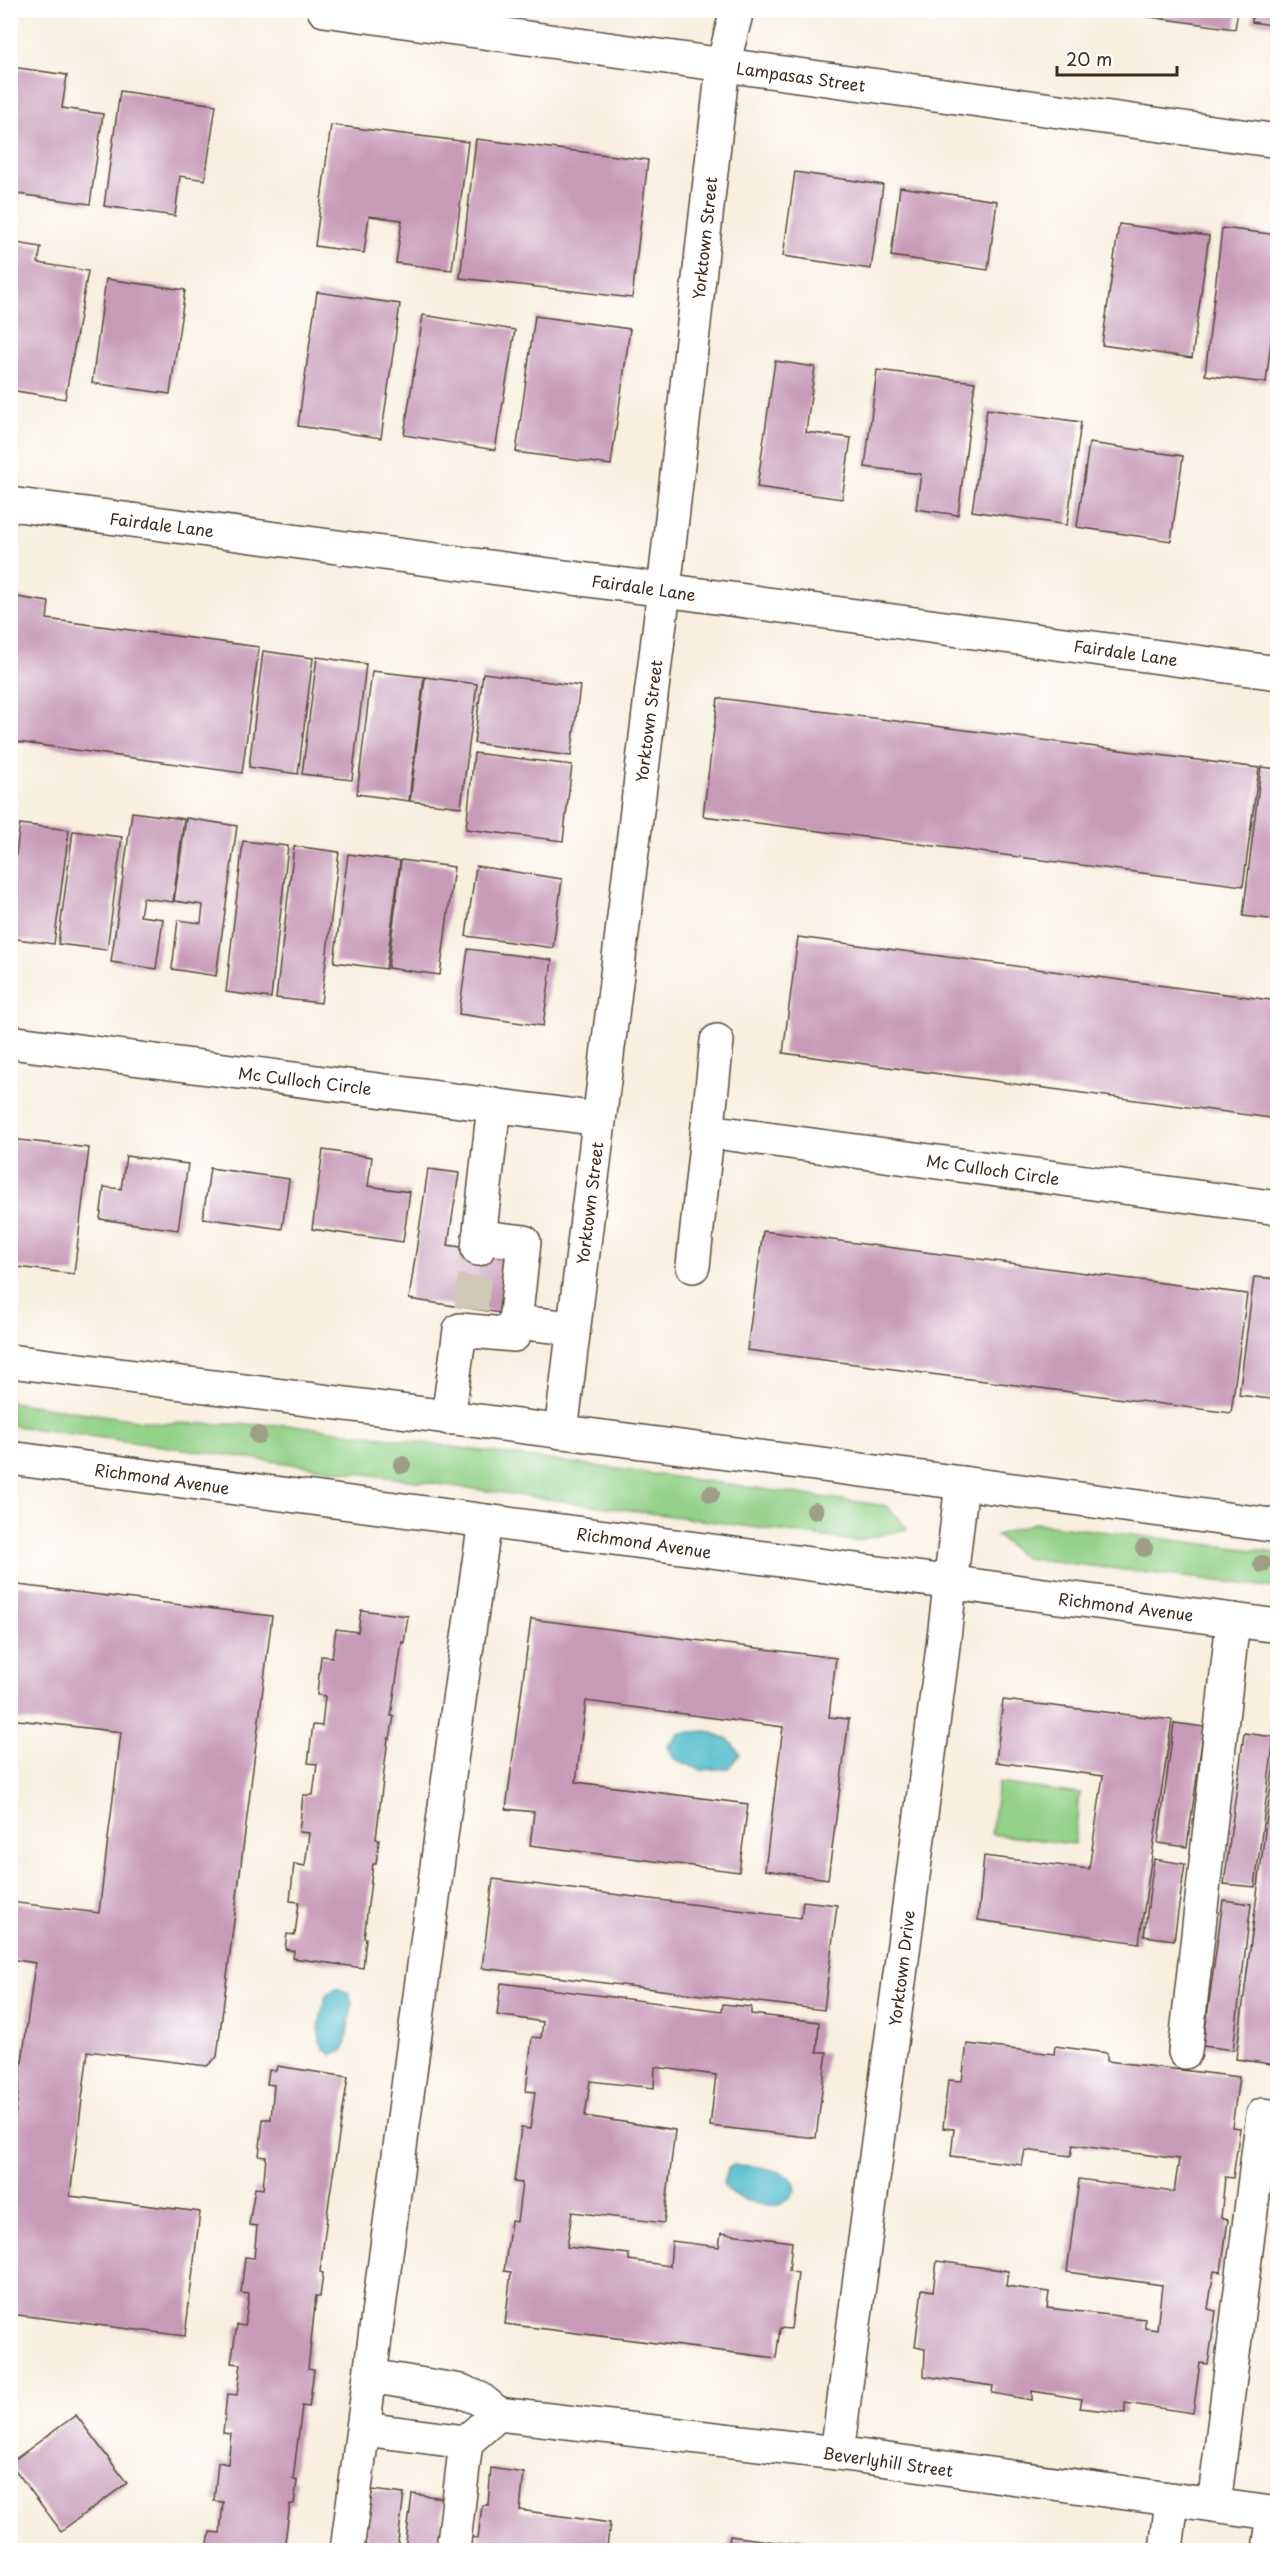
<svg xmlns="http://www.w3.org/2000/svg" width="1288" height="2561" font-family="'Playpen Sans',sans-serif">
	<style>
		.green { fill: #92d187; stroke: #667e52; stroke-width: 1.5 }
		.water { fill: #52bccd; stroke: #467376; stroke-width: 1.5 }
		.building { fill: #c79bb7 }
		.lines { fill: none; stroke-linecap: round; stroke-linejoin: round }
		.minor-tunnel { stroke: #d2c8b8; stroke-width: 33; stroke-dasharray: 33 16; stroke-linecap: butt }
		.minor-casing { stroke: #57483b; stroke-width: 36 }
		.major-casing { stroke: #57483b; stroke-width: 36 }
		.minor { stroke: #fff; stroke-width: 33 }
		.major { stroke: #fff; stroke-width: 33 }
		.tree { fill: #9e9e86 }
		.labels { text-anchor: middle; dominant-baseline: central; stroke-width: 4.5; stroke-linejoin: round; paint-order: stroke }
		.street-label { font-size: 16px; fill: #3b2a1e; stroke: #fff }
	</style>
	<rect width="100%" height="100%" fill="#fff"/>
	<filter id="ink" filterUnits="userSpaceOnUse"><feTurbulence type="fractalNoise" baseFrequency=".0167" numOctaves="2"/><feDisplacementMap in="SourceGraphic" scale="12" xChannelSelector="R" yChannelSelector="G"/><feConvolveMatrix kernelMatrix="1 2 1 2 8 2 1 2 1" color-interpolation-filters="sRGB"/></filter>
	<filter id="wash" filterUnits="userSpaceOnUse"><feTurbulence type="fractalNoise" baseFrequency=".008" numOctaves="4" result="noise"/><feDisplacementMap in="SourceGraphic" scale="24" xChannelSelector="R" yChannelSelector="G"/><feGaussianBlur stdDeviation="1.35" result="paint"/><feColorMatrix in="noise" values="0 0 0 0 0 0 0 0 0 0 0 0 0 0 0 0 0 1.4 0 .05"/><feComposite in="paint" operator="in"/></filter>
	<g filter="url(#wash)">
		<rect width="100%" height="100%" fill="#f8efdf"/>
		<g class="green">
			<polygon points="10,1402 158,1423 293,1425 887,1506 907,1529 854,1541 15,1426 11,1425"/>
			<polygon points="1034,1523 1277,1553 1277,1588 1024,1558 996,1535"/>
			<polygon points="998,1783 1080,1794 1074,1844 991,1834"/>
		</g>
		<g class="water">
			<polygon points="707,1731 728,1739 740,1754 728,1768 701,1770 674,1759 668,1746 680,1733"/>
			<path d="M336 1988 349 1993 352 2003 345 2046 343 2051 332 2055C311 2045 321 2014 326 1996Z"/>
			<path d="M733 2165C754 2164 827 2175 780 2205 761 2206 732 2201 723 2183L727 2170Z"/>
		</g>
		<g id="blocks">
			<g class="building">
				<polygon points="1105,10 1129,10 1129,15"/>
				<polygon points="1145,10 1238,10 1235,29 1144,16"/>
				<polygon points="1253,10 1278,10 1278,26 1252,22"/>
				<polygon points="12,67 67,75 62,108 103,114 90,204 10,193"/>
				<polygon points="120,91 216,105 205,180 180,176 175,216 104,206"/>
				<polygon points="331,125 468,142 452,270 396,263 402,220 369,216 364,253 315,246"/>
				<polygon points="476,139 648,160 632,298 460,278"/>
				<polygon points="795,172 883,185 871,269 783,256"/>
				<polygon points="900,187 997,201 988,270 891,256"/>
				<polygon points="1119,224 1209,236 1192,358 1102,345"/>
				<polygon points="1222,228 1278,235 1278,316 1274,315 1266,383 1205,375"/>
				<polygon points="10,242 41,247 38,263 88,271 65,399 10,390"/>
				<polygon points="106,279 185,290 170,394 92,383"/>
				<polygon points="317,292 400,304 381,438 298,426"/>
				<polygon points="423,315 515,330 495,450 404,435"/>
				<polygon points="535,316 630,329 611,465 516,452"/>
				<polygon points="775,361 815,367 806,432 851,438 842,499 757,487"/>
				<polygon points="877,370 975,382 958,515 916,509 921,474 865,467"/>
				<polygon points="987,409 1081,422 1067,525 972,511"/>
				<polygon points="1089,443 1183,456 1171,541 1077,527"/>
				<polygon points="10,596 49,602 47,619 259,647 242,773 10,741"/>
				<polygon points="263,651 313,658 298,774 249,767"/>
				<polygon points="317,657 366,664 352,780 302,774"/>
				<polygon points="372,671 424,677 409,801 357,794"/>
				<polygon points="483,673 580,686 571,756 474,743"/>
				<polygon points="425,677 477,684 461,807 410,801"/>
				<polygon points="718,698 1259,768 1243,886 703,816"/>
				<polygon points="474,753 572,765 563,841 466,829"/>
				<polygon points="1261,767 1278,769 1278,920 1243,916"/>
				<polygon points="132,812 184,819 173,902 143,898 140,916 163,919 156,969 111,962"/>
				<polygon points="186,818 237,826 216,976 172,969 178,920 201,923 203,905 174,901"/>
				<polygon points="20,824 69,830 54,944 10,938 10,899"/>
				<polygon points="73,831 122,837 107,950 58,944"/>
				<polygon points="243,841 288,846 271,998 226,992"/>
				<polygon points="294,846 339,852 321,1003 276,998"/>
				<polygon points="348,854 400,861 386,969 334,962"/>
				<polygon points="401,860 454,867 440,975 388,968"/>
				<polygon points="476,866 562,879 553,948 466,936"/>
				<polygon points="798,937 1278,1001 1278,1119 783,1053"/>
				<polygon points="468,949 552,960 543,1026 459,1014"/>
				<polygon points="10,1139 89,1148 74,1274 10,1266"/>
				<polygon points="323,1150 372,1157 368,1186 410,1192 403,1242 312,1229"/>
				<polygon points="126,1156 188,1164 178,1230 100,1219 104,1187 121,1189"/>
				<polygon points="210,1168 289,1179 282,1229 203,1218"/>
				<polygon points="428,1169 459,1173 448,1245 516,1255 507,1314 409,1299"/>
				<polygon points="763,1231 1247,1294 1231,1413 747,1350"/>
				<polygon points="1254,1277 1278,1279 1278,1400 1239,1395"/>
				<polygon points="10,1584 272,1616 217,2057 207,2066 88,2051 70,2196 200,2212 185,2336 10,2314 10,2154 35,1963 10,1959 10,1902 99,1913 121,1732 10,1719"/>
				<polygon points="361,1610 408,1616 404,1643 402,1642 391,1716 394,1716 390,1739 388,1738 376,1839 379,1840 376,1864 373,1864 364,1938 366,1938 363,1968 293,1958 294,1951 285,1949 287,1934 295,1935 299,1902 290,1901 294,1864 305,1866 309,1833 299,1832 303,1795 313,1795 317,1764 308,1763 313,1725 322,1726 325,1696 317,1695 321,1656 332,1657 336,1629 358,1632"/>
				<polygon points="531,1619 836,1658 829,1717 849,1719 828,1879 765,1870 783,1727 586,1701 576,1782 748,1804 739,1872 530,1845 534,1812 506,1809"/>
				<polygon points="1003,1700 1172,1720 1139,1943 978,1920 984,1856 1089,1869 1103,1776 996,1762"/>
				<polygon points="1174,1723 1204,1727 1187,1847 1158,1843"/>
				<polygon points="1244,1733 1274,1737 1255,1887 1224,1884"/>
				<polygon points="1276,1745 1278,1745 1278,2065 1236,2059"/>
				<polygon points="1154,1859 1185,1864 1174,1940 1144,1936"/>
				<polygon points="493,1879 801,1918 803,1901 837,1905 824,2010 482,1968"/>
				<polygon points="1223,1900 1251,1904 1233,2050 1203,2046"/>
				<polygon points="501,1983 722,2011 723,2004 751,2007 751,2014 819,2022 817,2052 827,2052 816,2138 710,2126 716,2075 655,2067 654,2088 590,2081 585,2116 675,2130 664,2223 572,2212 567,2247 629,2254 629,2260 670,2266 672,2241 719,2247 721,2233 792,2242 789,2271 798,2273 791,2329 780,2328 776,2358 505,2324 511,2272 504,2271 511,2221 517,2222 522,2183 514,2182 521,2128 530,2129 535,2092 526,2091 532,2037 541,2038 543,2022 497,2015"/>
				<polygon points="967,2044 1054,2054 1055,2046 1107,2053 1107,2061 1239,2077 1232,2127 1240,2128 1233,2178 1225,2177 1221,2218 1228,2220 1221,2272 1214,2271 1208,2309 1216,2311 1208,2364 1200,2363 1193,2413 1125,2403 1125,2413 1080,2408 1082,2399 1032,2391 1032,2400 992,2393 993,2386 924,2376 925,2349 915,2347 922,2289 933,2291 937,2261 1008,2271 1006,2286 1049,2292 1047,2308 1145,2319 1145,2328 1157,2330 1162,2285 1067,2272 1079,2179 1174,2192 1179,2159 1073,2145 1071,2156 1025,2150 1022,2165 951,2156 954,2129 943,2128 948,2080 962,2081"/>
				<polygon points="277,2066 348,2077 329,2201 320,2272 323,2273 320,2297 316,2296 308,2369 314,2370 309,2407 302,2406 293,2479 297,2481 294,2504 290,2504 284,2550 207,2550 210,2532 220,2533 223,2502 214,2501 218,2462 228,2464 231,2434 223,2433 227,2394 237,2395 241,2364 231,2363 237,2325 245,2326 249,2294 241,2293 245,2257 254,2258 257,2226 249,2225 255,2188 263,2189 266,2157 259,2156 263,2119 271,2119 274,2085 267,2084 269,2070 276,2071"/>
				<polygon points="76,2415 127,2483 61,2531 10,2463"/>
				<polygon points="491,2468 524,2473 520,2510 610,2523 607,2547 621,2550 468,2550 470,2537 478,2538 482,2505 488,2505"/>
				<polygon points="372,2490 404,2494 397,2550 364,2550"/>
				<polygon points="412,2494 444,2498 438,2550 405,2550"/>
				<polygon points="730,2536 831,2549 831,2550 728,2550"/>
			</g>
		</g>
	</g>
	<g filter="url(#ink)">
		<use href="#blocks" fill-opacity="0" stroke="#57483b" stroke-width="1.5"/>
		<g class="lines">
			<polyline class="minor-tunnel" points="471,1309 478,1249"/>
			<g class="minor-casing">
				<g id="minor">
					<polyline points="324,10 1278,141"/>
					<polyline points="10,504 664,590 1278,673"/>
					<polyline points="10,1042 599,1119"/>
					<polyline points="708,1131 1278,1208"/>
					<polyline points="479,1237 524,1242 515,1322"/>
					<polyline points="478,1249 494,1105"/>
					<polyline points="693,1266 717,1041"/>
					<polyline points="448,1418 460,1330 514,1335 515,1322 573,1328"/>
					<polyline points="561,1432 664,590 723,65 737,10"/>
					<polyline points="1185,2052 1233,1620"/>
					<polyline points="370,2376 461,2391 480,2399 498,2414"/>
					<polyline points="498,2414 837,2453 1278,2514"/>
					<polyline points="364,2429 466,2442 498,2414"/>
					<polyline points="837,2453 941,1663 962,1483"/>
					<polyline points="1214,2505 1263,2115 1278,2117"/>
					<polyline points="347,2550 459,1700 485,1521"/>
					<polyline points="453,2550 466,2442"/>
					<polyline points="1166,2550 1172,2500"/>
					<polyline points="1269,2550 1274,2514"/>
				</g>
			</g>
			<g class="major-casing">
				<g id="major">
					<polyline points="10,1361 962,1483 1278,1526"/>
					<polyline points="10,1458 1278,1626"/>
				</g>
			</g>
			<use href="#minor" class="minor"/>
			<use href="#major" class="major"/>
		</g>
		<g class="tree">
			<circle cx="258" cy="1435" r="9"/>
			<circle cx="402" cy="1465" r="9"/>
			<circle cx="711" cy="1494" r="9"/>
			<circle cx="815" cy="1511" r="9"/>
			<circle cx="1144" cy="1548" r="9"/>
			<circle cx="1262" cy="1564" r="9"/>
		</g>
	</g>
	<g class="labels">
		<g class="street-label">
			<text transform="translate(801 76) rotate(8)">Lampasas Street</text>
			<text transform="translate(704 238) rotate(-84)">Yorktown Street</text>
			<text transform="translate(162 524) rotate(7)">Fairdale Lane</text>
			<text transform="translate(644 587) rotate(8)">Fairdale Lane</text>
			<text transform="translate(1126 652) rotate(8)">Fairdale Lane</text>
			<text transform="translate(648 721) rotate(-83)">Yorktown Street</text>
			<text transform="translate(305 1080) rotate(7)">Mc Culloch Circle</text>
			<text transform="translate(993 1169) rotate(8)">Mc Culloch Circle</text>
			<text transform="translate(589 1203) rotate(-83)">Yorktown Street</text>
			<text transform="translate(162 1478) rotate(8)">Richmond Avenue</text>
			<text transform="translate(644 1542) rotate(8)">Richmond Avenue</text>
			<text transform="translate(1126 1606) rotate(7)">Richmond Avenue</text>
			<text transform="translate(901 1968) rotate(-83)">Yorktown Drive</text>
			<text transform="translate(888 2461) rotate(8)">Beverlyhill Street</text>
		</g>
	</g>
	<rect width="1288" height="2561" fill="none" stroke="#fff" stroke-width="36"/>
	<path d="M1057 66v9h120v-9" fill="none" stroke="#3b2a1e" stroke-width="3"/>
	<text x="1066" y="66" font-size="18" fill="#3b2a1e" stroke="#ffffff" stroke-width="4.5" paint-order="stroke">20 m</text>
</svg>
